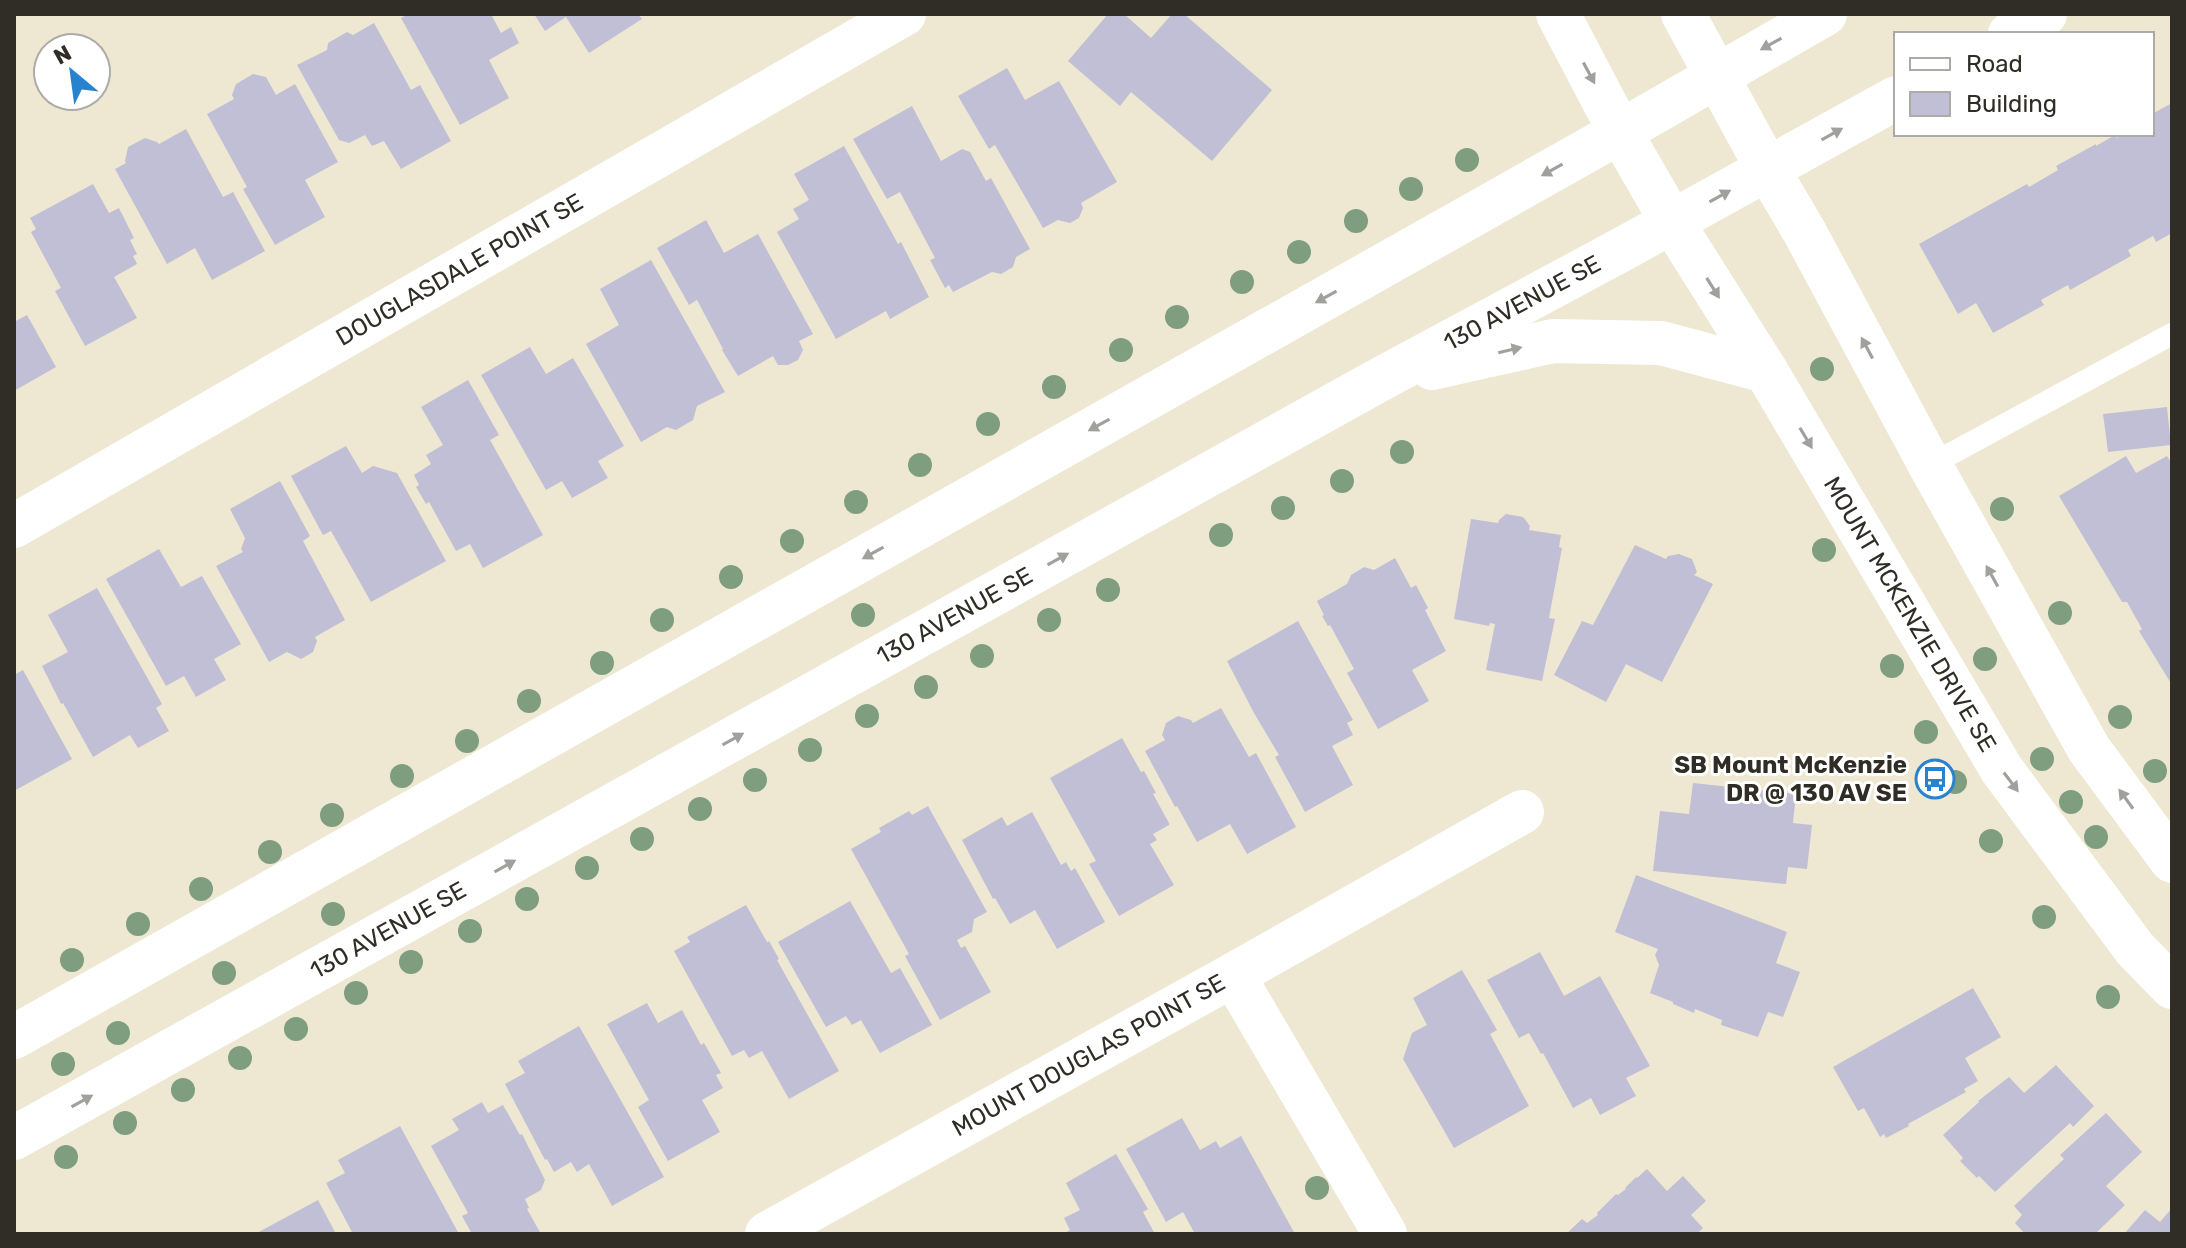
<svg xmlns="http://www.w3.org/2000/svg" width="2186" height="1248" font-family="Rubik,sans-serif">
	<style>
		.building { fill: #c1bfd5 }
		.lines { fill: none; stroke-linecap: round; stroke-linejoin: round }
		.lane { stroke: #fff; stroke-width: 22 }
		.street { stroke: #fff; stroke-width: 44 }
		.secondary { stroke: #fff; stroke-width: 44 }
		.tree { fill: #7f9e7f }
		.oneway { fill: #a1a09d }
		.labels { text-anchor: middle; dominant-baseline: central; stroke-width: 6; stroke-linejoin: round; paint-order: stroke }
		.street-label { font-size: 24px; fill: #2f2d25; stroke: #fff }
		.poi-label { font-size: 24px; font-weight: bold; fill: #2f2d25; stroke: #fff; text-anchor: end }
	</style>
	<rect width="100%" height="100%" fill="#eee8d2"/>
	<g class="building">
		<polygon points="409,14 491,14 501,33 511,27 519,43 489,60 509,98 460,125 401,18"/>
		<polygon points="534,14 638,14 642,19 589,53 566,17 545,31"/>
		<polygon points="1108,14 1124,14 1151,38 1172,14 1184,14 1272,90 1212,161 1131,92 1120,106 1068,61"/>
		<polygon points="374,23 411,90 420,85 451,141 401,169 384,141 372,146 365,135 349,143 339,140 297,65 327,50 328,43 347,32 353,35"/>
		<polygon points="1007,68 1025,100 1059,81 1117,182 1081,203 1083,208 1079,218 1070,223 1058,220 1043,228 995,145 989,149 958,96"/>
		<polygon points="253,74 266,77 276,95 295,84 338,162 305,180 325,217 275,245 243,189 247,187 207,114 234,99 232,95 236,84"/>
		<polygon points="2172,103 2172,233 2156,242 2153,236 2128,250 2131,256 2070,290 2068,285 2041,300 2044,305 1993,333 1976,303 1958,314 1919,244 2027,184 2029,187 2058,170 2056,166 2096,144 2096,146 2115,135 2117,138 2123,134 2152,134 2152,114"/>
		<polygon points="912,106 941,161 962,149 970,152 986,181 991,178 1030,249 1016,257 1013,267 1001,274 992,272 953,292 949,285 945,288 930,260 935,258 900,192 887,199 853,139"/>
		<polygon points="186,129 223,197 233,192 265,251 212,280 195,248 167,264 115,169 126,163 125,161 128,147 145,138 157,142 159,144"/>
		<polygon points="844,146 898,244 901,242 929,297 890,319 886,311 836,339 777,232 799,219 793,209 809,200 794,174"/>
		<polygon points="93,184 109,213 119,208 134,238 130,240 137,254 133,256 137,264 114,277 137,318 85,346 55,291 61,288 31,232 36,229 30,218"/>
		<polygon points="706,220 724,253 758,234 813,334 799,341 803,350 798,360 788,365 778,365 773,356 738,376 722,350 723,349 697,300 689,305 657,248"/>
		<polygon points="651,260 725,392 697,406 693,420 676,430 667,427 641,442 586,344 619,325 600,289"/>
		<polygon points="27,315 56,367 14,391 14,322"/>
		<polygon points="530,347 546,374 573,358 624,446 598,461 608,478 572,498 562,481 546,490 481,375"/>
		<polygon points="468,380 499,435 490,440 543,535 483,568 470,544 456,551 429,502 426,504 416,487 419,485 414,475 431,464 426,455 443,445 421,407"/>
		<polygon points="2167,407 2171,445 2108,452 2103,414"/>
		<polygon points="346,446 362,473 373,466 397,473 446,561 371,602 331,531 323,535 291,476"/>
		<polygon points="2126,456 2136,473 2167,456 2172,464 2172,685 2139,631 2142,629 2127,602 2122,602 2059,496"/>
		<polygon points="280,481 310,536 303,541 345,620 315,637 317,641 313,652 301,659 287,652 269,662 216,566 243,552 241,549 245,538 230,509"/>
		<polygon points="1506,514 1523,517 1530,526 1529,530 1561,535 1559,547 1562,548 1549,618 1555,619 1542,681 1486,670 1495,624 1490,623 1489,626 1454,619 1471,519 1498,523 1499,520"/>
		<polygon points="1635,545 1666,559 1668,556 1679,554 1692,559 1697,572 1694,575 1713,584 1662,682 1626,664 1606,702 1554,675 1582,621 1593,625"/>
		<polygon points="159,549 181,587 202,576 241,644 214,659 226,680 196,697 184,676 166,686 106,579"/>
		<polygon points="1395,558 1411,588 1416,585 1428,608 1425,610 1446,651 1412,670 1429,701 1378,729 1347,673 1354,669 1330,625 1328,626 1322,616 1324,615 1317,601 1347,584 1351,575 1364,567 1374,570"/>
		<polygon points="97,588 162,704 156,708 169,731 138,748 130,735 93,757 63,703 61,704 42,666 68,652 48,615"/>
		<polygon points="1298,621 1353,720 1347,723 1353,735 1332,746 1353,785 1305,812 1275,757 1279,755 1254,713 1227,661"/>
		<polygon points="23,670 72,759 14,791 14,675"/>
		<polygon points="1221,708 1249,757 1256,753 1296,827 1247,854 1230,824 1197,842 1177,806 1175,807 1145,751 1165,740 1162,735 1166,723 1178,716 1191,720 1193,723"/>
		<polygon points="1122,738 1141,772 1144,771 1156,793 1153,794 1169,823 1169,825 1153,834 1157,840 1150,844 1174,885 1119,916 1089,864 1096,861 1050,778"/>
		<polygon points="1693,783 1796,794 1793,823 1812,825 1807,869 1788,867 1786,884 1653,871 1660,811 1689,814"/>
		<polygon points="928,806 987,912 974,919 972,932 957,940 961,948 965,946 991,992 940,1020 905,956 909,954 851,849 881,832 879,828 909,811 912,815"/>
		<polygon points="1032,812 1061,865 1066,862 1071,871 1075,868 1105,922 1057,949 1035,910 1010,924 995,898 993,899 962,840 1002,817 1007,826"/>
		<polygon points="1636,875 1787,932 1776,963 1800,972 1783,1017 1768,1012 1758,1037 1721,1025 1722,1020 1695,1009 1694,1013 1673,1004 1673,1002 1650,993 1659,965 1655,955 1658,949 1615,932"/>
		<polygon points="850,901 891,973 900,968 932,1025 880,1053 861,1020 852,1025 846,1016 826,1027 778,942"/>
		<polygon points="746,905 767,942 769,941 779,959 777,960 839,1071 789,1099 762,1051 749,1058 744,1050 732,1056 674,951 690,942 687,937"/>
		<polygon points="1540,952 1564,996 1600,976 1650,1066 1626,1078 1636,1096 1600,1115 1591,1098 1573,1108 1543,1053 1541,1054 1529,1033 1519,1038 1487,980"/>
		<polygon points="1462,970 1497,1030 1490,1034 1529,1106 1454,1148 1403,1059 1412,1033 1427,1025 1413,998"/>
		<polygon points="1973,988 2001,1037 1965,1058 1978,1081 1964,1089 1966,1092 1908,1124 1909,1126 1886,1138 1884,1134 1880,1137 1864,1108 1858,1111 1833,1067"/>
		<polygon points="647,1003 658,1023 682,1010 701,1045 704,1043 721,1073 716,1075 723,1088 702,1100 720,1132 668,1161 638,1107 649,1100 607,1024"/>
		<polygon points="579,1026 664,1177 612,1206 589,1164 577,1172 571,1162 554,1172 547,1159 545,1160 505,1084 525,1073 518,1061"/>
		<polygon points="2056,1065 2094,1106 2073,1127 2070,1123 1995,1192 1979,1176 1977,1178 1960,1161 1963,1158 1943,1135 1979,1102 1978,1101 2009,1077 2024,1093"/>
		<polygon points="482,1102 488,1113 503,1105 520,1135 522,1134 545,1180 541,1190 525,1199 529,1208 527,1209 541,1234 472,1234 462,1216 468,1213 431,1146 459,1130 452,1119"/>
		<polygon points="2106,1113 2142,1152 2106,1186 2125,1205 2095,1234 2025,1234 2015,1223 2022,1215 2014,1206 2064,1159 2060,1155"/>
		<polygon points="1182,1118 1200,1150 1216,1141 1220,1148 1241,1136 1295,1234 1195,1234 1183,1212 1166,1222 1126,1149"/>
		<polygon points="400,1126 459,1234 353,1234 326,1183 345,1173 338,1160"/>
		<polygon points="1116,1154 1148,1209 1143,1212 1155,1234 1063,1234 1070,1230 1064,1218 1080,1210 1066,1183"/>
		<polygon points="1647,1169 1667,1191 1683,1176 1706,1201 1691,1215 1703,1228 1697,1234 1566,1234 1582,1219 1587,1223 1598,1215 1597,1213 1616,1194 1618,1195 1626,1189 1625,1188 1636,1177 1637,1178"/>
		<polygon points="318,1200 336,1234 255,1234"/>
		<polygon points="2172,1208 2172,1234 2124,1234 2145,1210 2160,1222"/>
	</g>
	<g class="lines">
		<polyline class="lane" points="1930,465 2172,334"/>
		<g class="street">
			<path id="s1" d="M14 526 904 14"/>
			<polyline points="1233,975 1522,812"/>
			<path id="s2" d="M767 1234 1233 975 1385 1234"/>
		</g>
		<g class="secondary">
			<path id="s3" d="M1558 14 1620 132 1672 222 1766 371 2002 770 2135 949 2172 987"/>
			<polyline points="1683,14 1768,170 1804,231 1930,465 2089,749 2172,861"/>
			<polyline points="2010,34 2045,14"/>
			<polyline points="1432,368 1553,341 1661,343 1766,371"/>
			<polyline points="14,1037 1620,132 1825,14"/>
			<path id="s4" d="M14 1138 1379 380 1630 245 1896 98"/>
		</g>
	</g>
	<g class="tree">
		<circle cx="1467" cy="160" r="12"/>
		<circle cx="1411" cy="189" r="12"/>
		<circle cx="1356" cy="221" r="12"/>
		<circle cx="1299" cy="252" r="12"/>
		<circle cx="1242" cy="282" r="12"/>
		<circle cx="1177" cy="317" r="12"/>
		<circle cx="1121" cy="350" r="12"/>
		<circle cx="1822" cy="369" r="12"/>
		<circle cx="1054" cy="387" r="12"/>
		<circle cx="988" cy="424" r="12"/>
		<circle cx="1402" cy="452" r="12"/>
		<circle cx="920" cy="465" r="12"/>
		<circle cx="1342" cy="481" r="12"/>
		<circle cx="856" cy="502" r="12"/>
		<circle cx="1283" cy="508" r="12"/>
		<circle cx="2002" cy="509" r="12"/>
		<circle cx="1221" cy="535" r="12"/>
		<circle cx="792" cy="541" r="12"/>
		<circle cx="1824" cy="550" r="12"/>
		<circle cx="731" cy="577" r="12"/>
		<circle cx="1108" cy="590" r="12"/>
		<circle cx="2060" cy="613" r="12"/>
		<circle cx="863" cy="615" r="12"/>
		<circle cx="662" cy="620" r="12"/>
		<circle cx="1049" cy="620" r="12"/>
		<circle cx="982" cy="656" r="12"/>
		<circle cx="1985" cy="659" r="12"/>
		<circle cx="602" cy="663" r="12"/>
		<circle cx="1892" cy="666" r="12"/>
		<circle cx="926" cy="687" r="12"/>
		<circle cx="529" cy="701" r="12"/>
		<circle cx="867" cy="716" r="12"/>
		<circle cx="2120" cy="717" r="12"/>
		<circle cx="1926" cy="732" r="12"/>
		<circle cx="467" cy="741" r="12"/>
		<circle cx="810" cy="750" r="12"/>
		<circle cx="2042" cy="759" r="12"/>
		<circle cx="2155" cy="771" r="12"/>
		<circle cx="402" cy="776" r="12"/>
		<circle cx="755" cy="780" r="12"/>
		<circle cx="1955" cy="782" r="12"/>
		<circle cx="2071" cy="802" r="12"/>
		<circle cx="700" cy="809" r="12"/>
		<circle cx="332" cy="815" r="12"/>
		<circle cx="2096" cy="837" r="12"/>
		<circle cx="642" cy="839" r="12"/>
		<circle cx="1991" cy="841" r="12"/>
		<circle cx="270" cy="852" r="12"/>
		<circle cx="587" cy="868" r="12"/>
		<circle cx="201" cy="889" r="12"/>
		<circle cx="527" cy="899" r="12"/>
		<circle cx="333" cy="914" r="12"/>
		<circle cx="2044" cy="917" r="12"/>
		<circle cx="138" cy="924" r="12"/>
		<circle cx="470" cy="931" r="12"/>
		<circle cx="72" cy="960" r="12"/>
		<circle cx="411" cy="962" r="12"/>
		<circle cx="224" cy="973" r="12"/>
		<circle cx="356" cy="993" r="12"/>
		<circle cx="2108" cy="997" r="12"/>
		<circle cx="296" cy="1029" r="12"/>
		<circle cx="118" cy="1033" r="12"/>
		<circle cx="240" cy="1058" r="12"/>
		<circle cx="63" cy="1064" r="12"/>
		<circle cx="183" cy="1090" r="12"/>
		<circle cx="125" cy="1123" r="12"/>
		<circle cx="66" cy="1157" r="12"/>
		<circle cx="1317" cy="1188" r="12"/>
	</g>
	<defs><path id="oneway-solid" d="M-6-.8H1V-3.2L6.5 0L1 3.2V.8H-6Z" transform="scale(2)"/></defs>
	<g class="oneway">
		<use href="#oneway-solid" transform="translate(1771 44) rotate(151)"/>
		<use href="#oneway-solid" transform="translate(1589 73) rotate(62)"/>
		<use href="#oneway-solid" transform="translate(1832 134) rotate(-29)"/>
		<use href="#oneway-solid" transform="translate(1552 170) rotate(151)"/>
		<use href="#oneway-solid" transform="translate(1720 196) rotate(-29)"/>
		<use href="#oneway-solid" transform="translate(1713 288) rotate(58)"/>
		<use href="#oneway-solid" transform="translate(1326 297) rotate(151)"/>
		<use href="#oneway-solid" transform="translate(1867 348) rotate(-118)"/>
		<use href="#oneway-solid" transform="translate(1510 350) rotate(-13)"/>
		<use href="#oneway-solid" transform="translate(1099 425) rotate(151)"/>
		<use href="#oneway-solid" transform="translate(1806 438) rotate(59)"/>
		<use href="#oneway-solid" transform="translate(873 553) rotate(151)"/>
		<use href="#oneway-solid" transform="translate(1058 559) rotate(-29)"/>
		<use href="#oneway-solid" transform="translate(1992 576) rotate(-119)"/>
		<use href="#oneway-solid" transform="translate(733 739) rotate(-29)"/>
		<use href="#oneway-solid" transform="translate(2011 782) rotate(53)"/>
		<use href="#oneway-solid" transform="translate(2126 799) rotate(-126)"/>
		<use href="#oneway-solid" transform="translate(505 866) rotate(-29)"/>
		<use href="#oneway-solid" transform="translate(82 1101) rotate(-29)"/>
	</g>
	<defs>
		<g id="bus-ring" transform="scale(2)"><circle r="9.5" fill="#fff" stroke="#2783d0" stroke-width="1.5"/><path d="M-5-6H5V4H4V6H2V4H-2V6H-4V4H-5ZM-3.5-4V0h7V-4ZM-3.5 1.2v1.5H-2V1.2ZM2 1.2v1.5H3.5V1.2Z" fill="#2783d0"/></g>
	</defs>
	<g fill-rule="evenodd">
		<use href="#bus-ring" x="1935" y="779"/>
	</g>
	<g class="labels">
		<g class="street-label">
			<text stroke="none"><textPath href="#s1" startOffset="514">DOUGLASDALE POINT SE</textPath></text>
			<text stroke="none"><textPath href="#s4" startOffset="1724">130 AVENUE SE</textPath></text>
			<text stroke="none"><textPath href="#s3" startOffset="696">MOUNT MCKENZIE DRIVE SE</textPath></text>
			<text stroke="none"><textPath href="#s4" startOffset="1076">130 AVENUE SE</textPath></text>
			<text stroke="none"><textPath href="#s4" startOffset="428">130 AVENUE SE</textPath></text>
			<text stroke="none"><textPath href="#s2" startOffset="368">MOUNT DOUGLAS POINT SE</textPath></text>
		</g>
		<g class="poi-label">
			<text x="1907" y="765">SB Mount McKenzie<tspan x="1907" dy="28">DR @ 130 AV SE</tspan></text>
		</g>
	</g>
	<rect width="2186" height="1248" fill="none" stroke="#2f2d25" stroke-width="32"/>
	<rect x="1894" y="32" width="260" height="104" fill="#ffffff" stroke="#acaba8" stroke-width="2"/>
	<rect x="1910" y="58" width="40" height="12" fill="#ffffff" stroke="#acaba8" stroke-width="2"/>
	<text x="1966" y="72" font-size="24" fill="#2f2d25">Road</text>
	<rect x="1910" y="92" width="40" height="24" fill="#c1bfd5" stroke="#acaba8" stroke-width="2"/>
	<text x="1966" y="112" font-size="24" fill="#2f2d25">Building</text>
	<g transform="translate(72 72) rotate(331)"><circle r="38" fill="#ffffff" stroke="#acaba8" stroke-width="2"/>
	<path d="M0-6L14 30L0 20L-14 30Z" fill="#2783d0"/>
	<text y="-12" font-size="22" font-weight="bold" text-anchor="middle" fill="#2f2d25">N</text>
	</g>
</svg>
